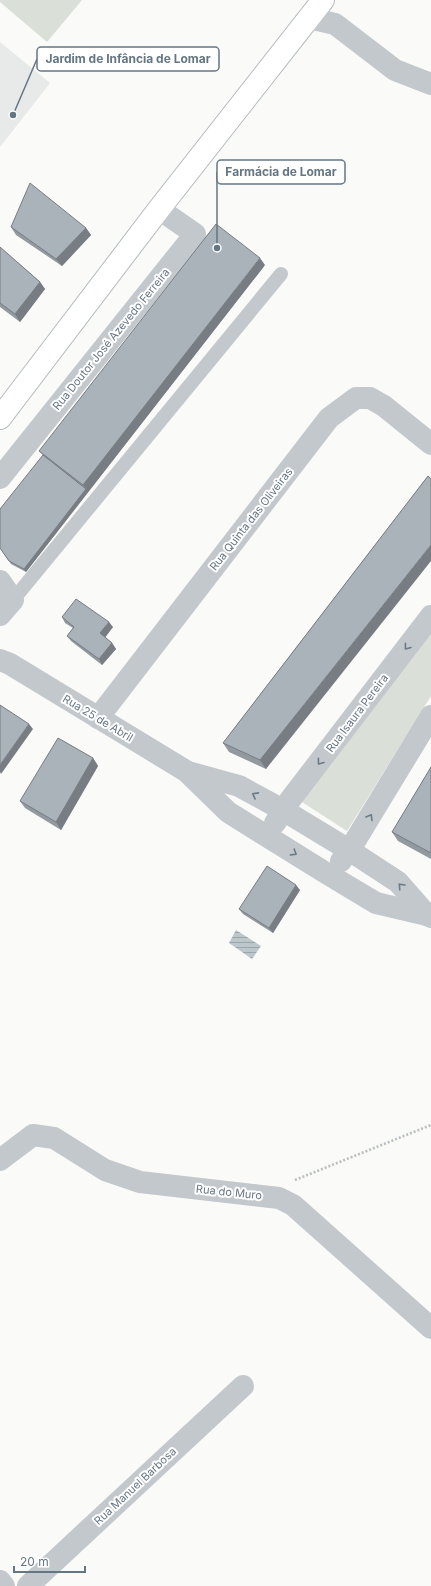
<svg xmlns="http://www.w3.org/2000/svg" width="431" height="1586" font-family="Inter,sans-serif">
	<style>
		.built { fill: #e8e9e9 }
		.garden { fill: #dadfd7 }
		.water { fill: url(#water-rules) }
		.lines { fill: none; stroke-linecap: round; stroke-linejoin: round }
		.secondary-casing { stroke: #b3babf; stroke-width: 24 }
		.path { stroke: #bbbfc2; stroke-width: 2.5; stroke-dasharray: 2 2; stroke-linecap: butt }
		.service { stroke: #c3c8cc; stroke-width: 14 }
		.minor { stroke: #c3c8cc; stroke-width: 22 }
		.secondary { stroke: #fff; stroke-width: 22 }
		.wall { fill: #929a9f }
		.shaded-wall { fill: #777d82 }
		.building { fill: #aab3b9; stroke: #777d82 }
		.oneway { stroke: #6a7a87 }
		.labels { text-anchor: middle; dominant-baseline: central; stroke-width: 4; stroke-linejoin: round; paint-order: stroke }
		.street-label { font-size: 11px; fill: #657683; stroke: #fff }
		.leader { fill: none; stroke: #657683; stroke-width: 1.5 }
		.callout-dot { fill: #657683; stroke: #fff; stroke-width: 1.5 }
		.callout { fill: #fff; stroke: #657683; stroke-width: 1.5 }
		.callout-label { font-size: 12px; text-anchor: middle; font-weight: bold; fill: #657683 }
	</style>
	<defs>
		<pattern id="water-rules" width="6" height="5" patternUnits="userSpaceOnUse"><rect width="6" height="5" fill="#bbc7cb"/><path d="M0 2.5h6" fill="none" stroke="#9ca6aa"/></pattern>
	</defs>
	<rect width="100%" height="100%" fill="#fafaf8"/>
	<polygon class="built" points="0,42 50,83 0,147"/>
	<g class="garden">
		<polygon points="0,0 82,0 47,42 0,2"/>
		<polygon points="431,632 431,696 347,831 302,802"/>
	</g>
	<polygon class="water" points="236,930 261,946 252,959 229,943"/>
	<g class="lines">
		<g class="secondary-casing">
			<polyline id="secondary" points="0,418 159,209 323,0"/>
		</g>
		<polyline class="path" points="295,1180 431,1125"/>
		<polyline class="service" points="13,600 281,274"/>
		<g class="minor">
			<polyline points="309,18 335,24 395,70 431,84"/>
			<polyline points="0,478 195,234 159,209"/>
			<polyline points="0,581 13,600 0,615"/>
			<polyline points="0,660 10,664 186,771 228,812 326,873 376,903 427,915 431,917"/>
			<polyline points="98,718 329,418 356,398 370,398 384,406 431,444"/>
			<polyline points="188,772 239,786 283,810 349,850 398,882 427,915"/>
			<polyline points="275,823 290,800 431,616"/>
			<polyline points="341,861 355,841 431,716"/>
			<polyline points="0,1160 33,1135 54,1138 105,1170 140,1182 279,1198 293,1205 431,1328"/>
			<polyline points="0,1581 4,1586"/>
			<polyline points="28,1586 243,1386"/>
		</g>
		<use href="#secondary" class="secondary"/>
	</g>
	<g class="wall">
		<polygon points="11,227 86,228 91,235 62,266 16,235"/>
		<polygon points="0,247 40,282 45,289 20,322 0,307"/>
		<polygon points="265,265 26,572 11,564 0,548 43,455 39,451"/>
		<polygon points="428,476 266,769 229,752 223,743"/>
		<polygon points="62,617 113,627 105,637 112,643 116,649 102,665 71,641 67,636 73,628 65,623"/>
		<polygon points="93,758 98,766 61,830 25,808 20,801"/>
		<polygon points="431,767 431,859 398,841 392,832"/>
		<polygon points="300,890 273,933 243,914 239,909"/>
	</g>
	<g class="shaded-wall">
		<polygon points="86,228 91,235 62,266 56,259"/>
		<polygon points="260,258 265,265 26,572 24,569 86,489 83,485"/>
		<polygon points="40,282 45,289 20,322 15,314"/>
		<polygon points="431,545 431,561 266,769 260,760"/>
		<polygon points="109,622 113,627 104,639 100,633"/>
		<polygon points="112,643 116,649 102,665 99,659"/>
		<polygon points="29,724 33,729 1,774 0,772 0,765"/>
		<polygon points="93,758 98,766 61,830 56,822"/>
		<polygon points="296,885 300,890 273,933 269,928"/>
	</g>
	<g class="building">
		<polygon points="30,183 86,228 56,259 11,227"/>
		<polygon points="216,224 260,258 83,485 39,451"/>
		<polygon points="0,247 40,282 15,314 0,303"/>
		<polygon points="43,455 86,489 24,569 9,561 0,548 0,509"/>
		<polygon points="428,476 431,479 431,545 260,760 223,743"/>
		<polygon points="76,599 109,622 100,633 112,643 99,659 67,636 74,627 62,617"/>
		<polygon points="0,705 29,724 0,765"/>
		<polygon points="58,738 93,758 56,822 20,801"/>
		<polygon points="431,767 431,853 392,832"/>
		<polygon points="267,866 296,885 269,928 239,909"/>
	</g>
	<defs><path id="oneway-chevron" d="M-2-3.5L2.5 0L-2 3.5" fill="none" stroke-width="1.6" stroke-linecap="round" stroke-linejoin="round"/></defs>
	<g class="oneway">
		<use href="#oneway-chevron" transform="translate(407 647) rotate(127)"/>
		<use href="#oneway-chevron" transform="translate(320 762) rotate(127)"/>
		<use href="#oneway-chevron" transform="translate(255 795) rotate(-152)"/>
		<use href="#oneway-chevron" transform="translate(370 817) rotate(-59)"/>
		<use href="#oneway-chevron" transform="translate(294 853) rotate(32)"/>
		<use href="#oneway-chevron" transform="translate(401 886) rotate(-133)"/>
	</g>
	<g class="labels">
		<g class="street-label">
			<text transform="translate(111 339) rotate(-51)">Rua Doutor José Azevedo Ferreira</text>
			<text transform="translate(251 519) rotate(-52)">Rua Quinta das Oliveiras</text>
			<text transform="translate(357 713) rotate(-53)">Rua Isaura Pereira</text>
			<text transform="translate(98 718) rotate(31)">Rua 25 de Abril</text>
			<text transform="translate(229 1192) rotate(6)">Rua do Muro</text>
			<text transform="translate(135 1486) rotate(-43)">Rua Manuel Barbosa</text>
		</g>
	</g>
	<path class="leader" d="M13 115L37 59M217 248L217 172"/>
	<g class="callout-dot">
		<circle cx="13" cy="115" r="4"/>
		<circle cx="217" cy="248" r="4"/>
	</g>
	<g class="callout">
		<rect x="37" y="47" width="182" height="24" rx="4"/>
		<rect x="217" y="160" width="128" height="24" rx="4"/>
	</g>
	<g class="callout-label">
		<text x="128" y="63">Jardim de Infância de Lomar</text>
		<text x="281" y="176">Farmácia de Lomar</text>
	</g>
	<path d="M14 1566v6h71v-6" fill="none" stroke="#657683" stroke-width="2"/>
	<text x="20" y="1566" font-size="12" fill="#657683" stroke="#ffffff" stroke-width="3" paint-order="stroke">20 m</text>
</svg>
